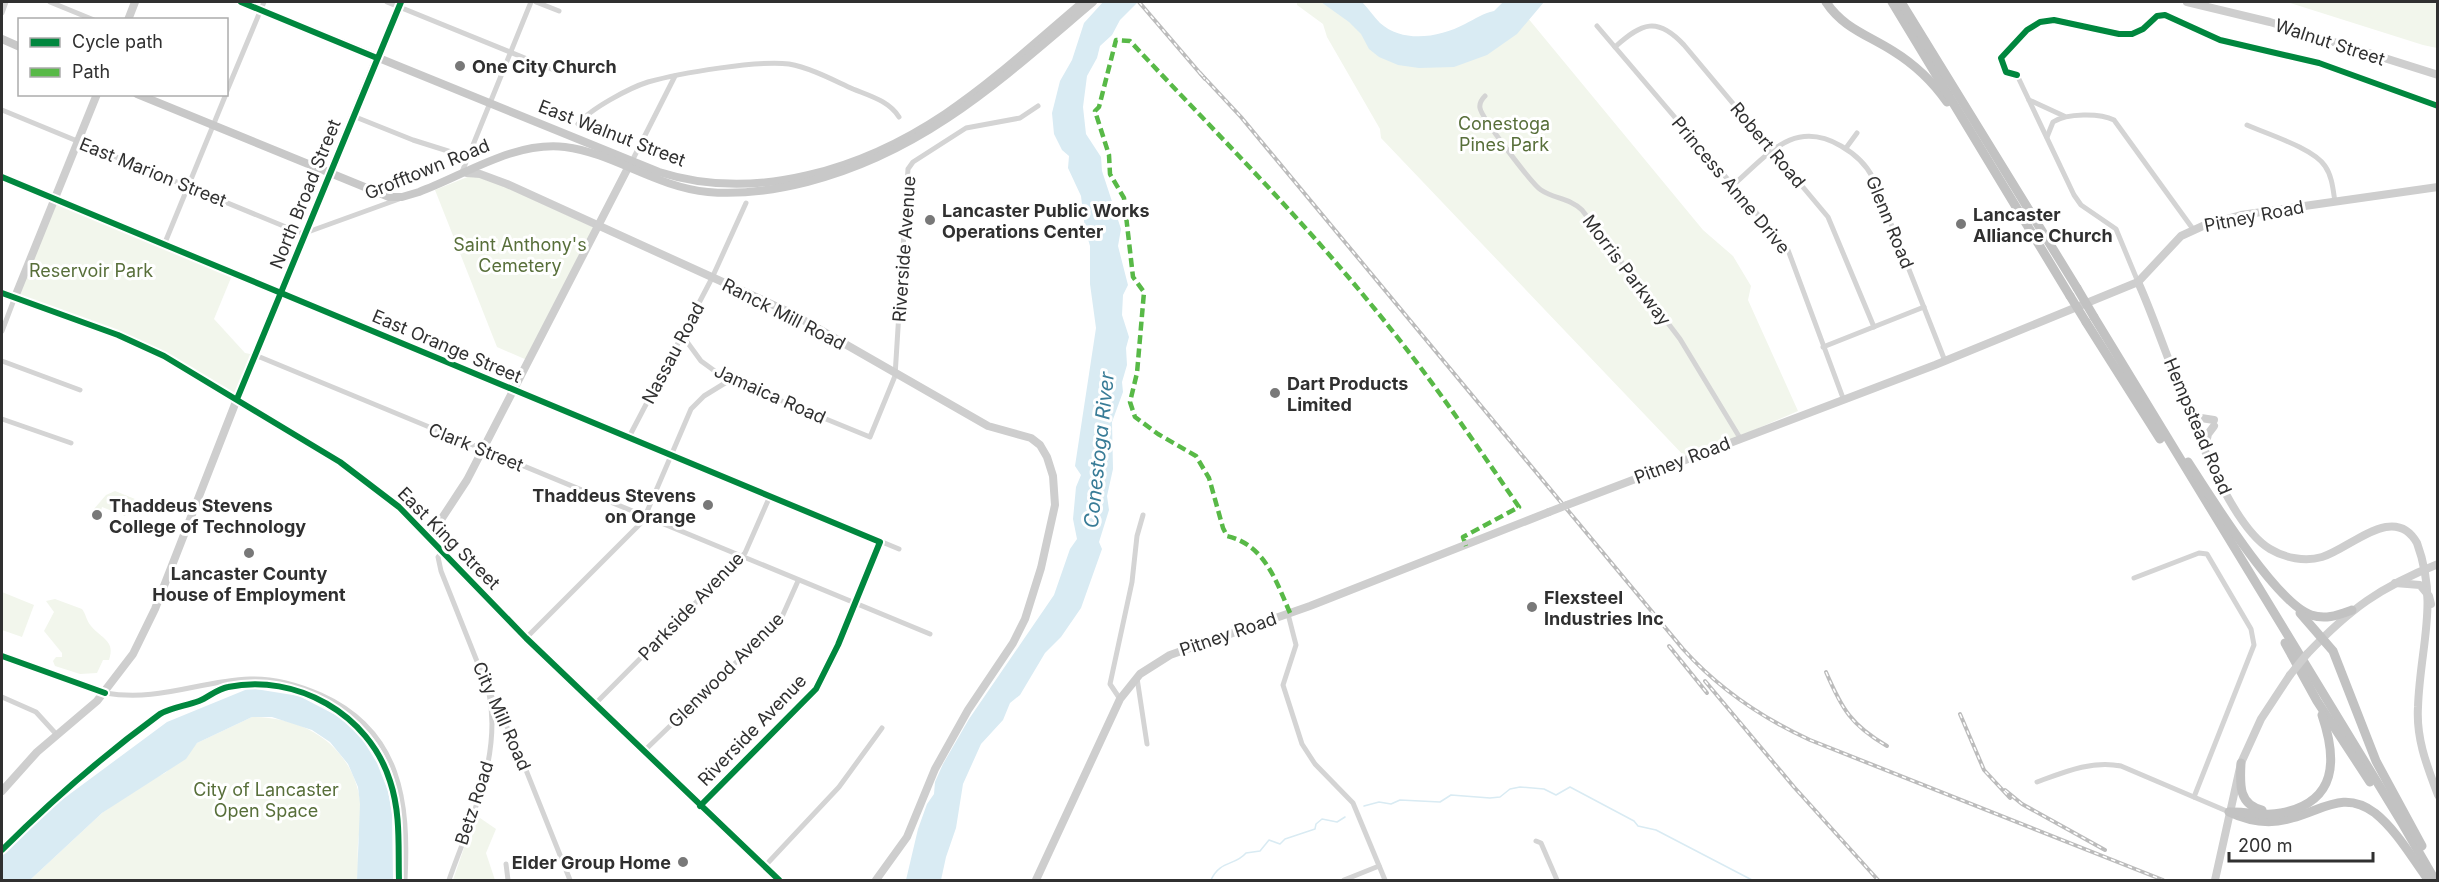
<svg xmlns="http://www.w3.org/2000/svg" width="2439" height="882" font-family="Inter,sans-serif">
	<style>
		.green { fill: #f2f6ec }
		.water { fill: #d9ebf3 }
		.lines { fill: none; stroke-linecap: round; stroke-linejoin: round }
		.stream { stroke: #d9ebf3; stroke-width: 1.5 }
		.street { stroke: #d4d4d4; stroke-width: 5 }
		.secondary { stroke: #cecece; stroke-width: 8 }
		.primary { stroke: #c8c8c8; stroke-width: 8 }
		.highway { stroke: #c2c2c2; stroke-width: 9 }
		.rail-casing { stroke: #bcbcbc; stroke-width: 4 }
		.rail { stroke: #fff; stroke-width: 1.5; stroke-dasharray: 4.5; stroke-linecap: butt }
		.secondary-bridge { stroke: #cecece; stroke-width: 8 }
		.highway-bridge { stroke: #c2c2c2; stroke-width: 9 }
		.quiet { stroke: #58b947; stroke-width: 4.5; stroke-dasharray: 9 4.5; stroke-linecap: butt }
		.cycleway-casing { stroke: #fff; stroke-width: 10 }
		.cycleway { stroke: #00873e; stroke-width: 6 }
		.poi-dot { fill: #787878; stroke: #fff; stroke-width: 2 }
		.labels { text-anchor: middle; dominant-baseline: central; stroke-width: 6; stroke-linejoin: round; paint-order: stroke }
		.street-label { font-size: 18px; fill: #303030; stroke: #fff }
		.poi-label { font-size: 18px; font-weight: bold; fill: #303030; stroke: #fff; text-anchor: start }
		.park-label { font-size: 18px; fill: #586f3a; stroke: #fff }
		.water-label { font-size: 20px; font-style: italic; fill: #397c97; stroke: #fff }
	</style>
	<rect width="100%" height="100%" fill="#fff"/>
	<g class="green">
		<polygon points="1297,2 1343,2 1422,50 1527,17 1703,230 1733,256 1751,286 1748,300 1798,411 1687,459 1381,138 1380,129 1327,37 1323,24 1297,5"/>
		<polygon points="2287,2 2437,2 2437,48 2423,45"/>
		<polygon points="470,176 486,178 595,228 527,360 497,347 435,190"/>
		<polygon points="54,199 233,273 214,319 245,353 255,355 237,399 178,363 15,297"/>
		<polygon points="115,491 135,499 125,516 102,507 101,511 94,509 106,495"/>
		<polygon points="2,592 34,605 22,637 2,630"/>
		<path d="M55 599 82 609C86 614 86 620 91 626 101 638 116 641 109 660H103L97 673 80 674 55 666 53 661 56 657H62V653L44 631 54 612 46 601Z"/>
		<path d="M252 717C308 717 355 748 361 807 362 819 359 831 358 843 357 856 359 868 357 880H30L102 813 146 782 165 773 197 743Z"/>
		<polygon points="480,818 496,829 486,853 495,880 453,880 465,845 471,841 475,823"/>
	</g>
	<g class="water">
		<polygon points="1103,2 1138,2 1120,20 1112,35 1100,46 1097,58 1087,76 1083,107 1086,134 1101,157 1102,171 1121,229 1118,246 1128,285 1123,295 1122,315 1129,337 1126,348 1127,365 1122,382 1123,392 1112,422 1113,469 1107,496 1109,510 1099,542 1102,549 1081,608 1061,637 1045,653 1020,695 1010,703 1003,720 981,744 963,784 956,828 946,857 941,880 906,880 918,829 927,804 934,794 935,782 943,764 969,719 1054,595 1070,549 1077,539 1073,519 1076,487 1081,475 1075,466 1096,328 1090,284 1090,246 1085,229 1081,196 1068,168 1069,156 1062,150 1054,134 1052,113 1060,81 1072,60 1084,23"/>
		<path d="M1321 2H1362C1368 8 1374 17 1380 23 1404 44 1440 37 1465 24 1475 19 1483 13 1494 11L1503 2H1544L1517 34 1487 55 1454 67 1419 68 1398 65 1379 57 1369 49 1361 34 1349 22Z"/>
		<polygon points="250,688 299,696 349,722 361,737 377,763 388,791 392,814 393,880 357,880 360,804 358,787 348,764 330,742 312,730 272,717 252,717 197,743 186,759 102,813 30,880 2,880 2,855 55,805 167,722"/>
	</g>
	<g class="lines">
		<g class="stream">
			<polyline points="1364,806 1379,802 1391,804 1400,800 1440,802 1451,795 1490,798 1500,797 1510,789 1520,787 1544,789 1556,795 1570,787 1634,821 1638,826 1656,830 1752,880"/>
			<path d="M1211 880C1220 860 1235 866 1246 853L1260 851 1269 840 1280 844 1285 839 1315 829 1316 824 1322 819 1337 822 1345 817"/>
		</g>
		<g class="street">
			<polyline points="50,2 94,20"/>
			<polyline points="387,2 559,72 573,70"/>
			<polyline points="536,2 559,11"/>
			<polyline points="2,13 6,2"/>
			<polyline points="1597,26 1788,250 1843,398"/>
			<path d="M1615 47C1642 23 1657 16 1684 45L1828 217 1874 327"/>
			<polyline points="377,58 401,2"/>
			<polyline points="2017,75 2074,195 2081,205 2116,229 2138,282"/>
			<polyline points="226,93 264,2"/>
			<path d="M1485 96C1482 99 1479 103 1480 108 1481 117 1532 184 1541 190 1554 199 1570 198 1582 210L1680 339 1740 438"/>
			<polyline points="2029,100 2064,116"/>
			<polyline points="2,110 298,232 305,233 399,199"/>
			<polyline points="353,116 413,140 467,157"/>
			<path d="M578 124C590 109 629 88 648 82 680 73 758 60 789 64 811 68 833 80 853 89 870 96 889 101 899 117"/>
			<path d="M2247 125C2267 134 2313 148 2325 166 2332 176 2333 189 2335 202"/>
			<path d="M2047 137 2053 122C2067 113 2100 113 2114 120L2193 229"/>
			<polyline points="1846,148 1857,133"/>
			<polyline points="632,161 675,76"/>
			<polyline points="462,172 531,2"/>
			<path d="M1732 186C1767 156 1793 118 1841 146 1855 154 1866 164 1873 178L1945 361"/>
			<polyline points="164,245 226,94"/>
			<polyline points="281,293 899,549"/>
			<polyline points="2,331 15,297"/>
			<polyline points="682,335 701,361 723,377 870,437 895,376 908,169 913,162 966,128 1020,118 1038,106"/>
			<polyline points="1823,347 1924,307"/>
			<polyline points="255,355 930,634"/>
			<polyline points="2,361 80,390"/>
			<polyline points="2,419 71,443"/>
			<polyline points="629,437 712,278 746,203"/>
			<polyline points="442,552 438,557 441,571 488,689 516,745 570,880"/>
			<polyline points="2134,578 2199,553 2207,554 2251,629 2254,645 2194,797"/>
			<polyline points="1288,614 1296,645 1283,685 1302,744 1315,764 1353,803 1385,880"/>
			<polyline points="526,638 643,521 691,409 704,396 730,380"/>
			<polyline points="1137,678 1147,744"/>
			<path d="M105 693C160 702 198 681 250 679 275 678 298 685 321 695 401 731 409 802 405 880"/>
			<polyline points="2,697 36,712 57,735"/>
			<polyline points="1120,699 1110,684 1132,582 1137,536 1143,515"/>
			<polyline points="594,705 745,553 770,496"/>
			<polyline points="643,752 781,619 798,581"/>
			<path d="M2037 782C2064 772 2092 760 2121 766L2229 812"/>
			<polyline points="700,806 816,689 838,645 880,542"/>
			<polyline points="1536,841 1541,843 1557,880"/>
			<polyline points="506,864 508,880"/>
			<polyline points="764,867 839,787 882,728"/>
			<path d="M449 880C470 820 502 758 489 693"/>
			<polyline points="1344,880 1379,866"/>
		</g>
		<g class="secondary">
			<polyline points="2187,2 2270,22 2438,75"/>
			<polyline points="128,20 135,2"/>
			<polyline points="467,173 480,174 507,184 791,313 988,426 1031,438 1040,445 1047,457 1053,476 1055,505 1041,568 1025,619 1013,643 968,710 935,769 907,837 876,880"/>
			<path d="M2138 282C2167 344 2216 517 2270 549 2285 558 2305 562 2322 557 2350 549 2394 502 2417 543 2439 603 2420 647 2418 707 2416 739 2427 766 2438 795"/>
			<polyline points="15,297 97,94"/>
			<polyline points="2191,411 2201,418 2214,420"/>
			<polyline points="2205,448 2208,434 2214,426"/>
			<polyline points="1567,505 1935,365 2138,282 2181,236 2205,225 2241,215 2438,187"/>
			<polyline points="429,538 467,480 631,162"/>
			<polyline points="2395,583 2420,585 2429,596 2431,604"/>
			<path d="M2307 654C2350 609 2380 587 2438 564"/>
			<polyline points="2,656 105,693"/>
			<polyline points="2,791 37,752 97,701 133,654 155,609 237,399"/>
			<polyline points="1036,880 1120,699 1140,674 1170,655 1310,606 1549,512"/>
			<polyline points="2215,880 2241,763 2261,719 2290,675"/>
		</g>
		<g class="primary">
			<path d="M241 2 659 172C756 203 863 169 945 114 994 81 1038 40 1083 2"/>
			<polyline points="2,39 20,47"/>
			<path d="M137 94 389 197H402L419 192C465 175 514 141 565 147 613 153 656 187 708 192 741 195 775 190 807 182 925 152 1003 78 1093 2"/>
			<polyline points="2,177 281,293"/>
			<polyline points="2,293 118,335 164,356 340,462 399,507 526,638 779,880"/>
			<polyline points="237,399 377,58"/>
		</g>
		<g class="highway">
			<path d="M1826 2C1843 28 1868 35 1893 51 1914 64 1933 82 1947 102"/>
			<polyline points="1892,2 2070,296"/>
			<polyline points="1901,2 2077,288"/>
			<polyline points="2094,317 2402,823 2435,880"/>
			<polyline points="2086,322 2160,439"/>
			<path d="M2188 462C2210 496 2276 603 2311 615 2326 620 2338 615 2352 610"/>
			<polyline points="2300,613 2333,651 2376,761 2422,846"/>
			<polyline points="2285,643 2317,701 2370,782"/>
			<path d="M2241 763C2240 784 2238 804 2262 810"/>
			<path d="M2229 812C2250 822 2270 825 2292 818 2323 810 2344 790 2375 813 2396 830 2411 856 2427 878"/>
			<path d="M2230 812C2247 811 2264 817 2281 813 2338 802 2337 759 2322 715"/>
		</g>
		<g class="rail-casing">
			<g id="rail">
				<polyline points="1139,2 1205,79"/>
				<path d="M1200 73 1241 117 1683 649C1719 689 1762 718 1810 740L2163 880"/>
				<polyline points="1669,646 1707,693"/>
				<path d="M1826 672C1842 709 1851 725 1887 746"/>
				<polyline points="1705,681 1794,787 1878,880"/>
				<polyline points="1960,714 1984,770 2010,798"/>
				<polyline points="2005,790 2022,804 2105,850"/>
			</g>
		</g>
		<use href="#rail" class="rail"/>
		<g class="secondary-bridge">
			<polyline points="1549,512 1567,505"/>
			<polyline points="2290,675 2307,654"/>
		</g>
		<g class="highway-bridge">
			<polyline points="2077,288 2094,317"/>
			<polyline points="2070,296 2086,322"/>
		</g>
		<path class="quiet" d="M1290 613C1276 581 1265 545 1227 536L1223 528 1209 478 1196 456 1158 434 1135 417 1130 402 1137 373 1144 292 1133 277 1124 198 1110 174 1109 155 1095 111 1099 107 1116 40 1130 41C1210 127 1295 211 1369 302 1423 367 1471 437 1519 507L1463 537 1466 546"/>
		<g class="cycleway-casing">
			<g id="cycleway">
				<polyline points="241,2 377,58"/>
				<polyline points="2017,75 2006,72 2001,58 2027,30 2040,22 2054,20 2119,34 2132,34 2143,29 2157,16 2165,15 2220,40 2319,63 2438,106"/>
				<polyline points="2,177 880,542 838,645 816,689 700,806"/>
				<polyline points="2,293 118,335 164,356 340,462 399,507 526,638 779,880"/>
				<polyline points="237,399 401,2"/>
				<polyline points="2,656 105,693"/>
				<path d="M2 850C51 801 104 755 160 714 173 707 186 706 199 701 209 697 217 689 228 687 296 673 369 714 390 781 401 814 398 847 399 880"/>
			</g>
		</g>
		<use href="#cycleway" class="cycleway"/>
	</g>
	<g class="poi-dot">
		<circle cx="460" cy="66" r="6"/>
		<circle cx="930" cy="220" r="6"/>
		<circle cx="1961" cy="224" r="6"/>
		<circle cx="1275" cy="393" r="6"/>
		<circle cx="708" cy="505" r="6"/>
		<circle cx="97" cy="515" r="6"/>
		<circle cx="249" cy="553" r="6"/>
		<circle cx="1532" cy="607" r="6"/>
		<circle cx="683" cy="862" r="6"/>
	</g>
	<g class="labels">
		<g class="street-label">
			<text transform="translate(2330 42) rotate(18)">Walnut Street</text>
			<text transform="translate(612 133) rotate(21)">East Walnut Street</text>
			<text transform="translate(1768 145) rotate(50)">Robert Road</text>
			<text transform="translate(427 169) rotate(-22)">Grofftown Road</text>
			<text transform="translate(153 172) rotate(22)">East Marion Street</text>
			<text transform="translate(1731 185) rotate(50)">Princess Anne Drive</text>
			<text transform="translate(305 194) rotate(-68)">North Broad Street</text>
			<text transform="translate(2254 216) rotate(-11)">Pitney Road</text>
			<text transform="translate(1890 222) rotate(68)">Glenn Road</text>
			<text transform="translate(904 249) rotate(-86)">Riverside Avenue</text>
			<text transform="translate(1627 270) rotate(53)">Morris Parkway</text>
			<text transform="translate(784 314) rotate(27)">Ranck Mill Road</text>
			<text transform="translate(447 346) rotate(23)">East Orange Street</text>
			<text transform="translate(673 353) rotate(-62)">Nassau Road</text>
			<text transform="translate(770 394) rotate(24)">Jamaica Road</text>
			<text transform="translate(2198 426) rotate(67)">Hempstead Road</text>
			<text transform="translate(476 447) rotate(22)">Clark Street</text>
			<text transform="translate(1682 460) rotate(-21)">Pitney Road</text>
			<text transform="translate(449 538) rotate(45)">East King Street</text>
			<text transform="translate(691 606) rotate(-46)">Parkside Avenue</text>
			<text transform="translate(1228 634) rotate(-19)">Pitney Road</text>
			<text transform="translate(726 670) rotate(-45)">Glenwood Avenue</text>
			<text transform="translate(502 716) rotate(66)">City Mill Road</text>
			<text transform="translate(752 730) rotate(-46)">Riverside Avenue</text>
			<text transform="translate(474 803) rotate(-72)">Betz Road</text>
		</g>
		<g class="poi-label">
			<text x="472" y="66">One City Church</text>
			<text x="942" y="210">Lancaster Public Works<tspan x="942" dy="21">Operations Center</tspan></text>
			<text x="1973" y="214">Lancaster<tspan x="1973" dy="21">Alliance Church</tspan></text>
			<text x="1287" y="383">Dart Products<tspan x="1287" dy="21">Limited</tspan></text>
			<text x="696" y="495" text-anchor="end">Thaddeus Stevens<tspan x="696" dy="21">on Orange</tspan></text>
			<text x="109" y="505">Thaddeus Stevens<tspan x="109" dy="21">College of Technology</tspan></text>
			<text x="249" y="573" text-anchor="middle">Lancaster County<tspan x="249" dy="21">House of Employment</tspan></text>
			<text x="1544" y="597">Flexsteel<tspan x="1544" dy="21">Industries Inc</tspan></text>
			<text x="671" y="862" text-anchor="end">Elder Group Home</text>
		</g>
		<g class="park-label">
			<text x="1504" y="123">Conestoga<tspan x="1504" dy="21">Pines Park</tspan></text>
			<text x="520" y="244">Saint Anthony's<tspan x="520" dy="21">Cemetery</tspan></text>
			<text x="91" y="270">Reservoir Park</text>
			<text x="266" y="789">City of Lancaster<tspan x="266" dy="21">Open Space</tspan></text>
		</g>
		<g class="water-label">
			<text transform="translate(1099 450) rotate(-84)">Conestoga River</text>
		</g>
	</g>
	<rect width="2439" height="882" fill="none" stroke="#303030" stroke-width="6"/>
	<rect x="18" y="18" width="210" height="78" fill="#ffffff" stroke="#acacac" stroke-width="1.5"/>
	<rect x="30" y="38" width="30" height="9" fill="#00873e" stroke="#acacac" stroke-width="1.5"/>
	<text x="72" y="48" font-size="18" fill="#303030">Cycle path</text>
	<rect x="30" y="68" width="30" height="9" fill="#58b947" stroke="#acacac" stroke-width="1.5"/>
	<text x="72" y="78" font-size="18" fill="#303030">Path</text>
	<path d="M2229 852v9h144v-9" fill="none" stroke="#303030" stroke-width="3"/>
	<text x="2238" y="852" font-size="18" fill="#303030" stroke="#ffffff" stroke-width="4.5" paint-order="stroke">200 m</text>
</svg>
